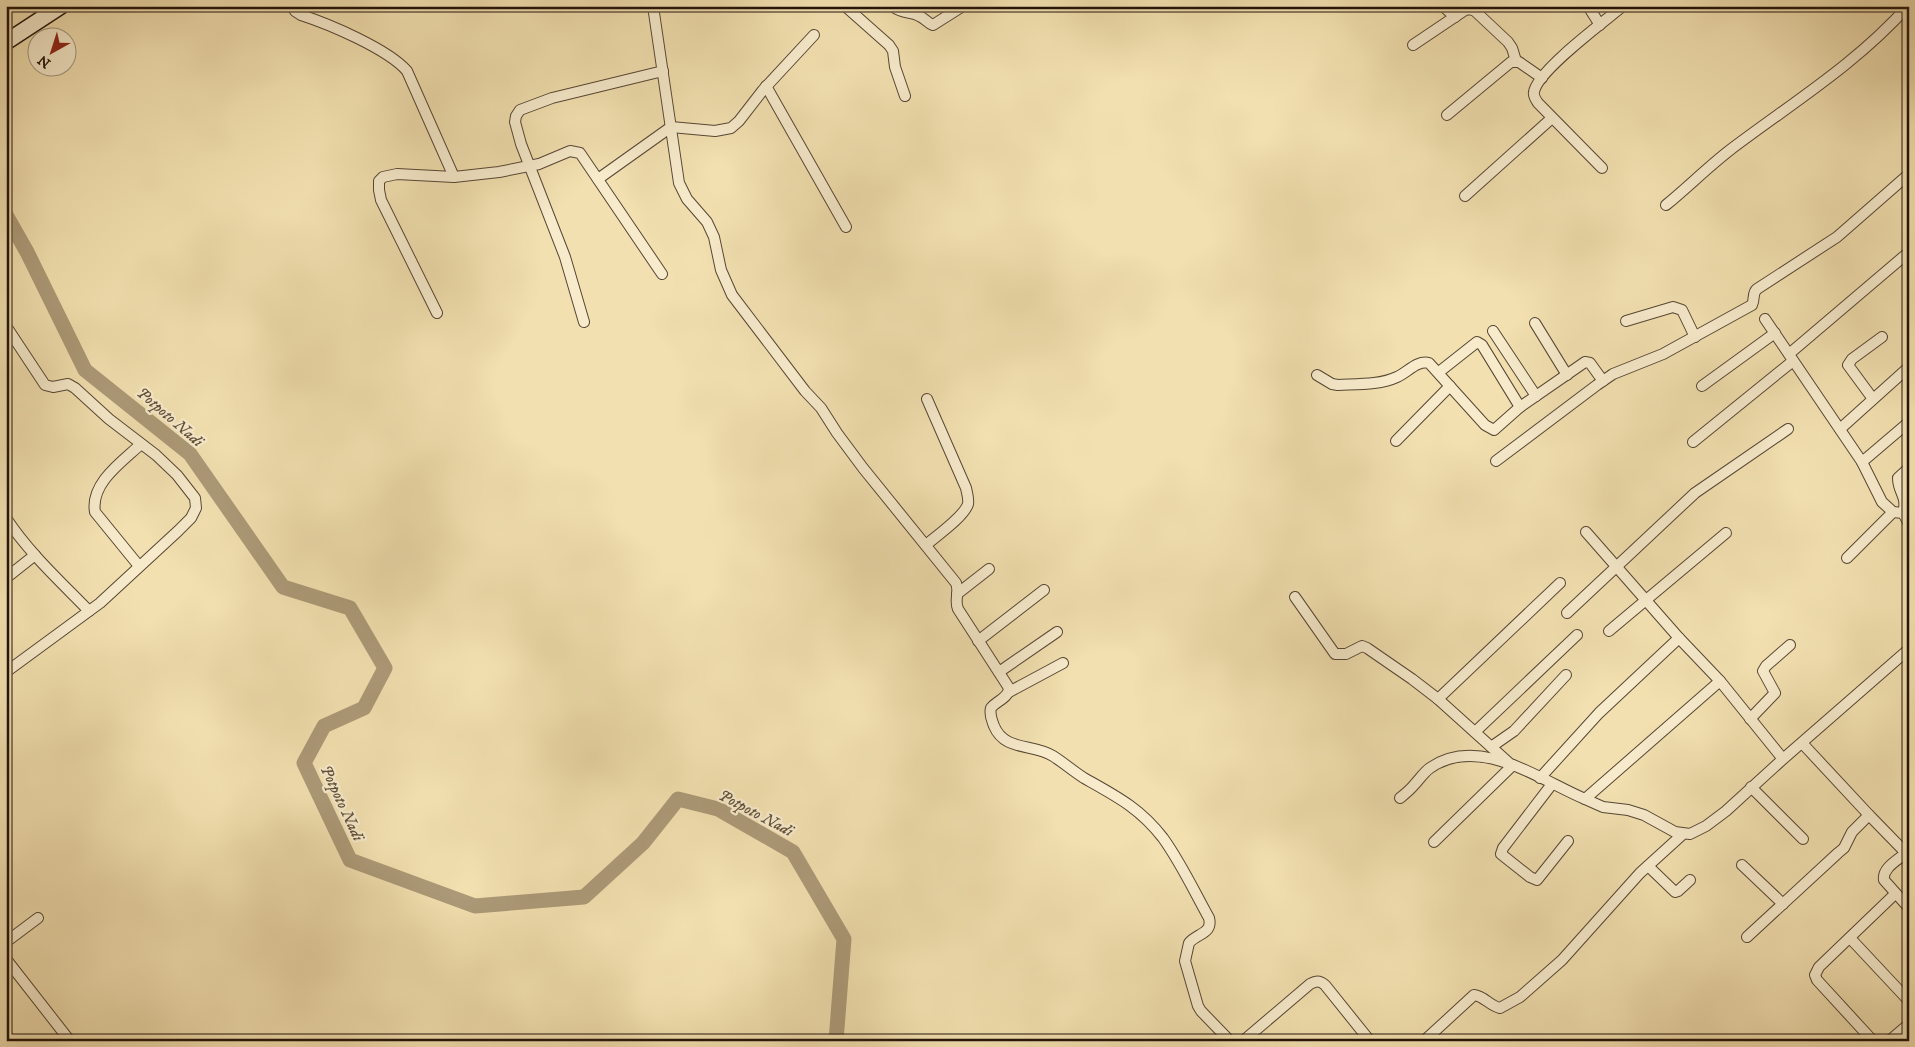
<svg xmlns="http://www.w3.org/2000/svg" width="1915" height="1047" font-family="'IM FELL DW Pica',serif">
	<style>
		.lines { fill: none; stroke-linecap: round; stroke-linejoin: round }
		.river { stroke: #ac9a78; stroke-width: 15 }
		.minor-casing { stroke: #574634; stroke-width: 12 }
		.secondary-casing { stroke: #23130a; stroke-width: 18 }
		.minor { stroke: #f7ebcc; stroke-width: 10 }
		.secondary { stroke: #f7ebcc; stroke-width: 15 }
		.labels { text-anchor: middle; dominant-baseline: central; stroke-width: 4.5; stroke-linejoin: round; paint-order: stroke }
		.water-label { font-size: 16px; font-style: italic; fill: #61503b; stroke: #f7ebcc }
	</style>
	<rect width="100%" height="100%" fill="#f2e0b0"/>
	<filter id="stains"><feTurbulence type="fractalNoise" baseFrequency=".004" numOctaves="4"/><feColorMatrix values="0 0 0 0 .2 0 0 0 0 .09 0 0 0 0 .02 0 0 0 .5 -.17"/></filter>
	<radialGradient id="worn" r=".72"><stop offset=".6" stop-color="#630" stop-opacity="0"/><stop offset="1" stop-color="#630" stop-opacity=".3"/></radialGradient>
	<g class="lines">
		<polyline class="river" points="6,215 27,252 85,370 190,454 283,587 350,608 385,668 364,708 324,726 304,763 350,860 475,906 584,897 643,843 678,799 718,809 793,852 844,939 836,1041"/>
		<g class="minor-casing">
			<g id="minor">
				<path d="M292 6 295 11 301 15C329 24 388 49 407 71L454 177"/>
				<path d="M653 6 679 183 687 199 707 222 714 237 721 270 732 295 805 391 821 408 837 433 863 468 956 583C960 592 954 600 958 609L1009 688C1009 698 996 701 991 708 989 715 992 720 994 726 1005 752 1033 743 1053 756 1064 763 1073 771 1084 778 1116 796 1140 808 1163 838 1181 863 1194 891 1209 918 1213 934 1197 933 1189 943L1185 961 1198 1006 1201 1011 1230 1041"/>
				<polyline points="845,6 889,45 893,51 895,67 905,96"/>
				<path d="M892 6C904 15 911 11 919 16 925 18 927 23 933 25L963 6"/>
				<polyline points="1443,6 1455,17"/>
				<polyline points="1588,6 1600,25"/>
				<polyline points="1413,45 1465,10 1470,9 1475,11 1508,42 1512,48 1516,61"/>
				<polyline points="766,86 846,227"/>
				<polyline points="1447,115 1511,62 1519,62 1542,78"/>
				<path d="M1602 168 1538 103C1536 100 1533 96 1534 92 1537 71 1605 21 1623 6"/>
				<polyline points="598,179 671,127 715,131 731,128 739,121 763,90 814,35"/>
				<polyline points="1465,196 1552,118"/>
				<path d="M1666 205C1688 187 1708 167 1730 150 1792 103 1855 65 1908 6"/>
				<polyline points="437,313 381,200 379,190 379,181 383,177 397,174 454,177 499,172 539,164 570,151 580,153 662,274"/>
				<polyline points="1765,319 1862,462 1882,502 1893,512 1903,513 1909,524"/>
				<polyline points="1626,321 1673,307 1682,310 1695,337"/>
				<polyline points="584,322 565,257 521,144 515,122 516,116 520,110 552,98 663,71"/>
				<polyline points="1535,323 1567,375"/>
				<polyline points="6,326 45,385 53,387 68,384 75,388 109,419 156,455 177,475 195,498 196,508 191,518 178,531 100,603 6,672"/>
				<polyline points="1493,331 1536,396"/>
				<polyline points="1789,354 1909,252"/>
				<polyline points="1439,372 1477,342 1482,345 1520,407"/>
				<path d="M1317 375 1332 384 1338 385C1357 384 1380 385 1397 377 1408 372 1417 360 1429 363L1485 425 1494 430 1520 407 1585 362 1590 363 1603 381"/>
				<polyline points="1702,386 1775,333"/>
				<polyline points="1873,399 1848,365 1852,359 1882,337"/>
				<polyline points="1840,429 1909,367"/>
				<polyline points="1396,441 1450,386"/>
				<polyline points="1693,442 1793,361"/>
				<path d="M1496 461 1597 385 1613 374 1663 354 1752 305C1755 299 1752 293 1757 289L1837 237 1909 174"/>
				<polyline points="1862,462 1909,422"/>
				<path d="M1903 513C1908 496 1898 493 1898 478L1909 468"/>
				<path d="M6 518C29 553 60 581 89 611"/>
				<polyline points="1586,532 1679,638 1720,681"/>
				<path d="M926 545C936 536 964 517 968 504 969 499 967 493 966 488L927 399"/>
				<polyline points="1847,558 1893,512"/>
				<path d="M139 566 95 512C90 483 123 461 141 444"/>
				<polyline points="6,578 35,555"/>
				<polyline points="957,594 989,569"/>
				<polyline points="1295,597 1335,654 1346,654 1362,646 1367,648 1412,679 1438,699 1509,763"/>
				<polyline points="1567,613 1695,493 1788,429"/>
				<polyline points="1609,631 1726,533"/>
				<polyline points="978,641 1044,590"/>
				<polyline points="999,672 1057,632"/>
				<polyline points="1009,692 1063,663"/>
				<polyline points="1438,699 1560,583"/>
				<polyline points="1750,719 1775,693 1763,671 1766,666 1790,645"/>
				<polyline points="1475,732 1577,635"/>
				<polyline points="1802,743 1869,815 1906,853 1909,850"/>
				<polyline points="1491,747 1514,731 1566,675"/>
				<polyline points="1783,759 1720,681 1585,799 1603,807 1628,810 1644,815 1675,832 1690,834 1706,826 1726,811 1783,759 1909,649"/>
				<polyline points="1540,778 1599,713 1679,638"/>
				<polyline points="1552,784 1503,848 1501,854 1530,877 1537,880 1568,841"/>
				<polyline points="1751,787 1803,839"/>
				<path d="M1400 798C1405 794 1410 790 1414 785 1419 780 1424 772 1430 768 1479 734 1540 780 1585 799"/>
				<polyline points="1434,842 1513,765"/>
				<path d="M1906 853C1898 860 1882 868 1884 880L1909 908"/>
				<polyline points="1742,865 1783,904"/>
				<polyline points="1648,866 1675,892 1678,891 1690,880"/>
				<polyline points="1747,937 1838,853 1844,848 1852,832 1869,815"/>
				<polyline points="1850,938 1909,1001"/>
				<polyline points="6,942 38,918"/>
				<polyline points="6,959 70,1041"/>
				<path d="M1243 1041 1310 984C1316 981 1319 980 1325 985L1370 1041"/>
				<path d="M1424 1041 1474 995C1484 996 1490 1006 1500 1008L1520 997 1562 960 1640 873 1683 834"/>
				<polyline points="1873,1041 1817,980 1815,975 1819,967 1895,894"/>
				<polyline points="1889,1041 1909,1024"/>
			</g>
		</g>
		<g class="secondary-casing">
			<polyline id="secondary" points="6,42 61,6"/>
		</g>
		<use href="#minor" class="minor"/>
		<use href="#secondary" class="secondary"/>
	</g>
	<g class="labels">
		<g class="water-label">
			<text transform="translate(170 417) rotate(41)">Potpoto Nadi</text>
			<text transform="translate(342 803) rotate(65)">Potpoto Nadi</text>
			<text transform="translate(756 813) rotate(28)">Potpoto Nadi</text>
		</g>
	</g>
	<rect width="1915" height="1047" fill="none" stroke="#f2e0b0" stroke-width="25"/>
	<rect x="8" y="8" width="1900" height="1032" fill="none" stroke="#23130a" stroke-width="2.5"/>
	<rect x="12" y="12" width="1890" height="1022" fill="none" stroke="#23130a"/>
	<g transform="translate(52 52) rotate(219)"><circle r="24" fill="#f7ebcc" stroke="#a2957e"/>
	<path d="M0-4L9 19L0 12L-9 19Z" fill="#8f2418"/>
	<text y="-8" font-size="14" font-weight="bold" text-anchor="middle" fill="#23130a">N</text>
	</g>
	<rect width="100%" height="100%" filter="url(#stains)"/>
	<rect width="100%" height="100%" fill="url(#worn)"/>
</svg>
